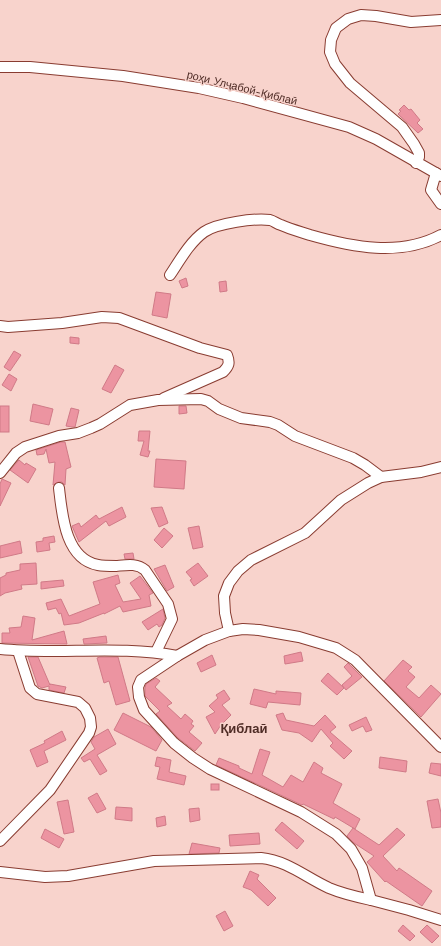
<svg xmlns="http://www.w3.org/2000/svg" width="441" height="946" font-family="'Work Sans',sans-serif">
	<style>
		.building { fill: #ec94a1; stroke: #d07a87 }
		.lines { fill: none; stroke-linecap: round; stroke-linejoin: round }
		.minor-casing { stroke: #893c31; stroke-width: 12 }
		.minor { stroke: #fff; stroke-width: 10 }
		.labels { text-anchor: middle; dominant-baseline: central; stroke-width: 3; stroke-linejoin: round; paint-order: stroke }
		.street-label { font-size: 11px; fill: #4f2c26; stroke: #f8d3cc }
		.quarter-label { font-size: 13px; font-weight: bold; fill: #4f2c26; stroke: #f8d3cc }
	</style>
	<rect width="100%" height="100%" fill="#f8d3cc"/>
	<g class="building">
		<polygon points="404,105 409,110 411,109 420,120 417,123 423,129 418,133 398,114 401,111 399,110"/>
		<polygon points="186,278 188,286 182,288 179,281"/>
		<polygon points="226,281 227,291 220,292 219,282"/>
		<polygon points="156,292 171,294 167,318 152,315"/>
		<polygon points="70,337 79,338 79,344 70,343"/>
		<polygon points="14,351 21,355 10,371 4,367"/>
		<polygon points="115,365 124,370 111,393 102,389"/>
		<polygon points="9,374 17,379 11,391 2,385"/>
		<polygon points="33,404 53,409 49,425 30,421"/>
		<rect x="0" y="406" width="9" height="26"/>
		<polygon points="179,406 186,406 187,413 179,414"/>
		<polygon points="71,408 79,410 75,427 72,427 66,426"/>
		<polygon points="139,431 150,431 148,451 150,451 148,457 140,455 144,441 138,441"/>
		<polygon points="61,442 65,442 71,467 66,469 65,485 62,482 59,482 53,485 55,462 49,463 46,449 44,454 37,455 36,450"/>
		<polygon points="156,459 186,461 184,489 154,487"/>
		<polygon points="19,460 25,465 26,463 36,469 28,483 10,470"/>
		<polygon points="2,479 11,483 0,506 0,484"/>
		<polygon points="122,507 126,517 109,526 106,521 79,542 72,526 79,523 81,527 96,515 99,519"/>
		<polygon points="162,507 168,523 159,527 151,508"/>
		<polygon points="199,526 203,547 193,549 188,528"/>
		<polygon points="164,528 173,536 162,548 154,540"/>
		<polygon points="54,536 55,542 49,543 50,550 37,552 36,542 43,541 43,538"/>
		<polygon points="20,541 22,553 0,558 0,546"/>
		<polygon points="133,553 134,559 125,559 124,554"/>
		<polygon points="36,563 37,584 21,585 22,589 5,593 0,596 0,578 6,575 6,573 20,570 20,564"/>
		<polygon points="198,563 208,576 194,586 190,580 192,579 186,572"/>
		<polygon points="165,565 174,587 167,591 154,569"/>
		<polygon points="118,575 120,583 115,585 123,602 141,599 130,583 140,576 153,593 149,595 151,606 123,612 120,606 104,614 104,613 79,623 64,625 61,613 59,614 56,608 48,610 46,603 61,599 69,616 100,604 93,582"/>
		<polygon points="63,580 64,586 41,589 41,582"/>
		<polygon points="163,609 165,618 162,625 159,627 157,624 148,630 142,622"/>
		<polygon points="23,616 35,618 32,640 64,631 67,644 2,643 2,633 10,633 9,628 21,627"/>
		<polygon points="106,636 107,643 84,644 83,639"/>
		<polygon points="301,652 303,661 285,664 284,656"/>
		<polygon points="212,655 216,665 201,672 197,663"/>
		<polygon points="28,657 38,657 50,685 50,684 66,687 64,693 49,690 49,686 42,688 38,686"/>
		<polygon points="100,657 118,657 130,701 116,705 109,681 104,683 97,658"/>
		<polygon points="403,660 412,667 408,671 415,677 406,687 419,698 431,685 441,694 421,717 384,681"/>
		<polygon points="348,663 362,677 346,690 342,685 352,676 344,667"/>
		<polygon points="328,673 344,688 337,695 321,681"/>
		<polygon points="156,678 160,681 155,687 172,703 167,706 181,719 185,714 193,721 191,724 194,726 189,732 202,743 195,751 178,738 156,714 160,711 145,696 145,688 146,684"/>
		<polygon points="254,689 276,694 276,691 301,693 300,705 268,702 266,708 250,704"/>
		<polygon points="224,690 230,699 222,705 231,715 221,725 215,734 206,717 215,712 209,706 218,698 216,695"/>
		<polygon points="123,713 151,727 162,740 156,751 114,730"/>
		<polygon points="283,713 286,720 314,726 325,715 336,727 330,732 352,751 344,759 330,746 333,743 321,729 312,742 299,733 282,730 276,715"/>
		<polygon points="366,717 372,730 366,732 363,726 352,731 349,725"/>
		<polygon points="108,729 116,744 97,755 107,771 100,775 90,759 84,762 81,758 95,749 91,742 94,737"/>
		<polygon points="62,731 66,740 44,751 48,762 37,767 30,750 45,743 44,741"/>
		<polygon points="260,749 270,752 262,775 283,787 291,775 303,782 314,762 323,768 321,773 342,784 333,803 360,819 355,829 335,817 334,819 303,804 302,805 216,765 219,758 239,766 239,768 252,774"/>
		<polygon points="157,757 171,760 169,772 186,776 184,785 157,779 160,767 155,766"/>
		<polygon points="380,757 407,761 406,772 379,768"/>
		<polygon points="431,763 441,764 441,776 429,773"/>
		<rect x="211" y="784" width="8" height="6"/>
		<polygon points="97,793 106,809 97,813 88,798"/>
		<polygon points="438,799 441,813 441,827 432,828 427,801"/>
		<polygon points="68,800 74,832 64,834 57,802"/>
		<polygon points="116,807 132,808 132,821 115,819"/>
		<polygon points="199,808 200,820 190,822 189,809"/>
		<polygon points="165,816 166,825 157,827 156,818"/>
		<polygon points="282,822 304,841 297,849 275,830"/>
		<polygon points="353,828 379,845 397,828 405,835 383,856 397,871 399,868 432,891 422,906 386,881 385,882 367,862 374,856 354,843 347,836"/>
		<polygon points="45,829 64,839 59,848 41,838"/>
		<polygon points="259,833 260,844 230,846 229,835"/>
		<polygon points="192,843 220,848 219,853 189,854"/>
		<polygon points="250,871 259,875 257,879 276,898 268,906 251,890 243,887"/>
		<polygon points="225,911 233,926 224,931 216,916"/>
		<polygon points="403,925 415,936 410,941 398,931"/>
		<polygon points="427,925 439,936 432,943 420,932"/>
	</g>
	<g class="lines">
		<g class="minor-casing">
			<g id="minor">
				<polyline points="0,67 30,67 123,76 199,88 243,98 349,127 376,139 441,176"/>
				<polyline points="416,163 419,157 419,153 414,144 402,127 350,83 335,64 330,52 331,40 336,28 348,19 361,15 376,16 411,22 441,20"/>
				<polyline points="436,173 431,190 441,204"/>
				<path d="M170 275C180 260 190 242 204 232 217 223 255 218 270 220 274 221 277 224 281 225 290 229 301 232 310 235 352 247 400 257 441 235"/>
				<path d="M0 326 8 327 62 323 102 317 119 318 200 348 227 355C230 363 229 366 223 372L164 398"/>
				<polyline points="0,473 16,453 25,447 59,436 78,433 91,428 100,424 130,405 158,400 201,399 208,401 219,409 241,418 270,422 278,425 295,436 353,458 365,465 381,477"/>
				<path d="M59 488C62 514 65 559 98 565 103 566 110 566 116 566 127 565 137 563 145 570L168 604 172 619 156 652"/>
				<polyline points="229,631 225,613 224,596 229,583 238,571 251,560 305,533 341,500 368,483 381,477 421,472 441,467"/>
				<path d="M0 649C58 655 119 645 177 656"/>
				<polyline points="441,747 355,660 336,648 299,637 259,630 243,629 229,631 205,640 177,656 141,680 138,687 139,697 144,710 174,743 193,758 210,769 301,812 336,834 351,849 362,868 371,900 409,910 441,920"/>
				<polyline points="0,841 50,790 89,733 91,727 90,718 85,708 78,702 37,694 30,688 18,651"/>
				<path d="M0 872 45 877 68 876 154 861 261 858C288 861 305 877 329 888 343 894 357 897 371 900"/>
			</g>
		</g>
		<use href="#minor" class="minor"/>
	</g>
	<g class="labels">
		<g class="street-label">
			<text transform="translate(242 88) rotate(14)">роҳи Улҷабой-Қиблаӣ</text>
		</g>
		<g class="quarter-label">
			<text x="244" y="728">Қиблаӣ</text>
		</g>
	</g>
</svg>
